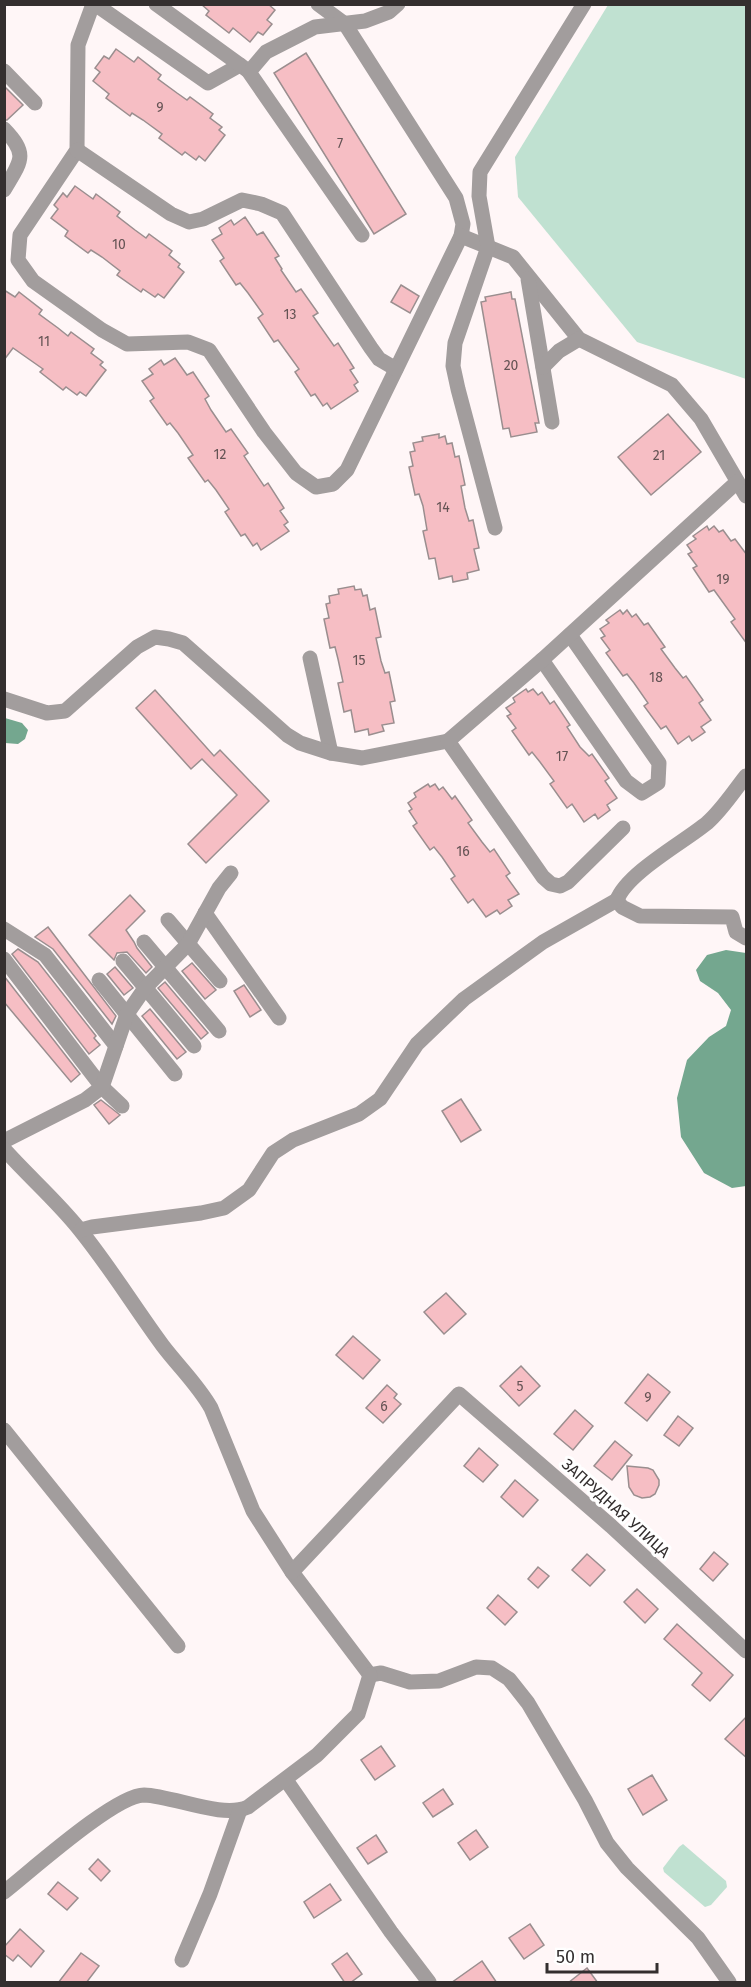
<svg xmlns="http://www.w3.org/2000/svg" width="751" height="1987" font-family="'Fira Sans',sans-serif">
	<style>
		.green { fill: #c0e1d1 }
		.water { fill: #74a78f }
		.building { fill: #f6bec4; stroke: #9a8e8f; stroke-width: 1.5 }
		.lines { fill: none; stroke-linecap: round; stroke-linejoin: round }
		.minor { stroke: #a29d9d; stroke-width: 15 }
		.labels { text-anchor: middle; dominant-baseline: central; stroke-width: 6; stroke-linejoin: round; paint-order: stroke }
		.number-label { font-size: 14px; fill: #645354 }
		.street-label { font-size: 16px; fill: #342f2f; stroke: #fff }
	</style>
	<rect width="100%" height="100%" fill="#fff6f7"/>
	<g class="green">
		<polygon points="608,5 746,5 746,379 637,342 518,197 515,157"/>
		<polygon points="683,1844 726,1881 727,1887 711,1905 705,1907 664,1872 663,1868 679,1847"/>
	</g>
	<g class="water">
		<polygon points="5,718 22,723 28,730 25,739 18,744 5,743"/>
		<polygon points="726,950 746,953 746,1186 732,1188 704,1173 681,1137 677,1098 687,1060 709,1037 726,1026 731,1010 718,993 700,981 696,970 707,955"/>
	</g>
	<g class="building">
		<polygon points="201,4 268,4 275,10 267,20 272,24 263,35 258,32 250,42 233,28 229,33 206,15 209,11"/>
		<polygon points="116,49 134,62 138,57 161,75 158,79 177,93 187,100 190,97 213,114 210,118 222,127 219,130 225,135 205,161 199,156 196,160 185,152 182,155 159,138 162,134 143,120 132,113 130,116 106,98 109,94 93,81 100,72 95,68 104,56 109,59"/>
		<polygon points="306,53 406,214 374,234 274,73"/>
		<polygon points="4,86 23,105 7,120 4,120"/>
		<polygon points="75,186 93,199 96,194 120,212 117,216 135,230 146,238 149,234 172,251 169,255 180,264 178,267 184,272 164,298 158,294 155,297 143,289 141,292 117,275 120,271 102,257 91,250 88,253 65,236 68,231 51,218 58,209 54,205 63,193 67,197"/>
		<polygon points="245,217 257,235 263,232 279,256 275,258 282,269 281,270 296,292 301,289 318,313 313,316 334,346 338,343 354,368 350,370 358,382 354,385 358,391 331,409 327,403 323,406 315,394 311,396 295,372 299,369 278,340 274,342 258,318 263,314 248,293 240,283 236,285 220,261 224,258 212,240 222,234 219,228 231,220 234,225"/>
		<polygon points="401,285 419,296 410,313 391,302"/>
		<polygon points="4,290 15,297 19,292 42,310 39,314 58,328 68,336 71,332 94,349 91,353 103,362 100,365 106,370 86,396 80,392 77,395 66,387 63,390 40,372 43,369 13,348 4,360"/>
		<polygon points="511,292 512,299 515,299 539,423 535,423 537,432 511,437 509,428 503,429 481,302 486,301 485,297"/>
		<polygon points="175,358 187,375 193,372 209,396 205,399 211,410 226,432 231,429 248,453 244,456 264,486 268,483 284,508 280,511 288,522 284,525 289,531 261,550 257,543 253,546 245,534 241,536 225,512 229,509 216,490 208,480 205,482 188,458 193,455 178,433 170,423 167,425 150,401 154,398 142,381 153,374 149,369 161,360 164,365"/>
		<polygon points="668,414 701,452 651,495 618,457"/>
		<polygon points="439,434 439,438 445,436 447,444 452,443 455,457 459,456 465,485 461,486 465,508 469,521 473,520 479,548 474,549 479,570 467,573 468,579 453,582 452,576 439,579 435,558 429,559 423,531 427,530 423,506 419,494 415,495 409,467 413,466 410,452 415,451 413,443 423,441 422,437"/>
		<polygon points="707,526 709,530 714,526 719,532 723,530 731,541 735,539 747,555 747,644 731,622 735,619 714,590 709,592 693,568 697,566 688,554 692,552 687,545 696,539 693,536"/>
		<polygon points="354,586 355,590 361,589 363,596 367,595 370,610 375,608 381,637 376,638 381,661 385,673 389,672 395,701 390,702 394,723 382,725 384,731 369,735 368,729 355,732 351,710 344,712 338,683 343,682 338,659 335,647 330,648 324,619 329,618 326,604 330,603 329,596 339,594 338,589"/>
		<polygon points="620,610 623,614 627,610 632,617 636,614 644,625 648,623 665,647 661,649 675,668 683,678 686,676 703,700 699,703 711,720 701,727 705,732 692,741 689,736 678,744 666,726 661,729 644,706 648,703 634,683 627,674 623,676 606,653 610,650 601,638 605,636 600,629 609,623 606,620"/>
		<polygon points="526,689 528,692 533,689 538,695 542,692 550,704 554,701 570,725 567,727 580,747 589,756 592,754 609,778 605,781 617,798 607,805 610,810 598,819 595,814 584,822 572,804 567,808 550,784 554,781 540,762 532,752 529,755 512,731 516,728 507,716 511,714 506,708 515,702 513,698"/>
		<polygon points="155,690 214,756 220,750 269,801 206,863 188,844 237,795 202,759 191,769 136,708"/>
		<polygon points="428,784 430,787 435,784 439,790 443,787 452,799 455,796 472,820 468,823 482,842 490,852 494,849 510,873 506,876 519,894 508,900 512,906 500,914 497,910 486,917 473,899 468,903 451,879 455,876 442,857 434,847 430,850 413,826 417,823 409,811 412,809 408,803 416,797 414,793"/>
		<polygon points="130,895 145,911 126,930 134,942 137,948 152,967 146,973 127,952 117,953 114,960 89,935"/>
		<polygon points="48,927 116,1016 112,1024 53,949 35,937"/>
		<polygon points="18,949 38,962 96,1036 94,1038 100,1045 89,1054 12,954"/>
		<polygon points="192,963 216,990 205,999 182,971"/>
		<polygon points="115,967 133,988 124,995 107,974"/>
		<polygon points="4,976 80,1074 71,1082 4,1002"/>
		<polygon points="165,982 208,1033 201,1039 158,988"/>
		<polygon points="244,985 261,1010 250,1017 234,991"/>
		<polygon points="150,1009 186,1052 177,1059 142,1016"/>
		<polygon points="461,1099 481,1130 461,1142 442,1111"/>
		<polygon points="101,1100 120,1115 109,1124 94,1105"/>
		<polygon points="446,1293 466,1314 444,1334 424,1312"/>
		<polygon points="353,1336 380,1360 363,1379 336,1355"/>
		<polygon points="521,1366 540,1386 519,1406 500,1386"/>
		<polygon points="648,1374 670,1392 647,1421 625,1403"/>
		<polygon points="387,1385 397,1394 394,1398 401,1404 383,1423 366,1408"/>
		<polygon points="575,1410 593,1426 573,1450 554,1434"/>
		<polygon points="678,1416 693,1428 679,1446 664,1435"/>
		<polygon points="615,1441 632,1455 612,1480 594,1466"/>
		<polygon points="479,1448 498,1465 483,1482 464,1466"/>
		<polygon points="627,1466 648,1468 653,1470 659,1480 659,1485 655,1494 650,1497 642,1498 634,1495 629,1487"/>
		<polygon points="515,1480 538,1500 523,1517 501,1497"/>
		<polygon points="714,1552 728,1564 713,1581 700,1569"/>
		<polygon points="587,1554 605,1570 590,1586 572,1570"/>
		<polygon points="538,1567 549,1576 538,1588 528,1579"/>
		<polygon points="637,1589 658,1609 645,1623 624,1602"/>
		<polygon points="498,1595 517,1612 505,1625 487,1608"/>
		<polygon points="677,1624 733,1675 710,1701 692,1685 702,1673 664,1639"/>
		<polygon points="747,1716 747,1758 725,1739"/>
		<polygon points="381,1746 395,1766 375,1780 361,1760"/>
		<polygon points="652,1775 667,1800 643,1815 628,1789"/>
		<polygon points="443,1789 453,1804 433,1817 423,1803"/>
		<polygon points="476,1830 488,1847 470,1860 458,1843"/>
		<polygon points="376,1835 387,1852 368,1864 357,1848"/>
		<polygon points="98,1859 110,1871 101,1881 89,1869"/>
		<polygon points="58,1882 78,1898 67,1910 48,1894"/>
		<polygon points="330,1884 341,1900 314,1918 304,1902"/>
		<polygon points="530,1924 544,1945 524,1959 509,1938"/>
		<polygon points="20,1929 44,1951 31,1967 18,1955 13,1961 4,1954 4,1947"/>
		<polygon points="81,1953 99,1966 86,1983 58,1983"/>
		<polygon points="347,1953 362,1974 350,1983 345,1983 332,1964"/>
		<polygon points="482,1961 497,1983 451,1983"/>
		<polygon points="587,1968 598,1983 568,1983"/>
	</g>
	<g class="lines">
		<g class="minor">
			<polyline points="93,4 78,45 77,150 20,235 18,260 33,281 102,330 127,344 188,342 209,350 264,432 296,473 316,487 333,484 347,470 461,236 463,224 456,198 345,24 318,4"/>
			<polyline points="95,4 208,83 240,65"/>
			<polyline points="156,4 247,70"/>
			<polyline points="4,71 35,103"/>
			<path d="M4 129C29 155 21 161 4 190"/>
			<polyline points="77,150 171,214 189,222 203,219 242,200 261,204 282,213 371,348 379,359 396,369"/>
			<polyline points="362,235 249,72 266,52 315,27 365,21 389,12 398,4"/>
			<polyline points="461,236 513,257 579,339 672,385 701,419 746,496"/>
			<polyline points="528,279 552,422"/>
			<polyline points="543,367 559,351 579,339"/>
			<polyline points="495,528 458,389 453,366 455,343 488,247 479,196 480,172 584,4"/>
			<polyline points="310,658 331,753"/>
			<polyline points="542,660 626,781 642,793 658,783 659,763 570,635"/>
			<polyline points="4,699 47,713 65,711 137,647 155,637 169,639 183,643 287,735 300,743 331,753 362,758 448,741 543,877 551,884 560,886 568,882 623,828"/>
			<polyline points="448,741 542,660 737,482"/>
			<path d="M746 776C734 791 722 810 707 823 684 842 627 873 617 900L622 907 640 916 732 917 736 932 746 938"/>
			<polyline points="205,913 279,1018"/>
			<polyline points="168,920 220,981"/>
			<polyline points="4,929 45,955 116,1046"/>
			<polyline points="144,942 219,1031"/>
			<polyline points="4,959 102,1087 122,1106"/>
			<polyline points="123,961 194,1046"/>
			<polyline points="99,980 175,1074"/>
			<polyline points="4,1141 85,1100 102,1087 127,1014 145,988 188,944 219,888 231,873"/>
			<path d="M4 1149C29 1177 57 1201 80 1230 110 1267 135 1308 163 1346 179 1367 198 1385 211 1408L253 1511 292 1572 370 1675"/>
			<polyline points="81,1230 92,1227 201,1213 224,1208 249,1190 273,1153 293,1140 359,1114 380,1099 417,1044 464,999 543,942 617,900"/>
			<polyline points="4,1430 178,1646"/>
			<polyline points="292,1572 459,1394 611,1526 746,1651"/>
			<polyline points="370,1675 381,1673 410,1682 439,1681 476,1667 492,1668 509,1679 528,1703 585,1800 607,1843 627,1868 698,1938 729,1982"/>
			<polyline points="286,1780 391,1932 429,1982"/>
			<path d="M4 1892C31 1871 115 1795 144 1795 174 1796 222 1819 248 1807L317 1755 358 1714 370 1675"/>
			<polyline points="182,1960 210,1894 240,1810"/>
		</g>
	</g>
	<g class="labels">
		<g class="number-label">
			<text x="160" y="107">9</text>
			<text x="340" y="143">7</text>
			<text x="119" y="244">10</text>
			<text x="290" y="314">13</text>
			<text x="44" y="341">11</text>
			<text x="511" y="365">20</text>
			<text x="220" y="454">12</text>
			<text x="659" y="455">21</text>
			<text x="443" y="507">14</text>
			<text x="723" y="579">19</text>
			<text x="359" y="660">15</text>
			<text x="656" y="677">18</text>
			<text x="562" y="756">17</text>
			<text x="463" y="851">16</text>
			<text x="520" y="1386">5</text>
			<text x="648" y="1397">9</text>
			<text x="384" y="1406">6</text>
		</g>
		<g class="street-label">
			<text transform="translate(616 1508) rotate(42)">ЗАПРУДНАЯ УЛИЦА</text>
		</g>
	</g>
	<rect width="751" height="1987" fill="none" stroke="#342f2f" stroke-width="12"/>
	<path d="M547 1963v9h110v-9" fill="none" stroke="#342f2f" stroke-width="3"/>
	<text x="556" y="1963" font-size="18" fill="#342f2f" stroke="#ffffff" stroke-width="4.5" paint-order="stroke">50 m</text>
</svg>
